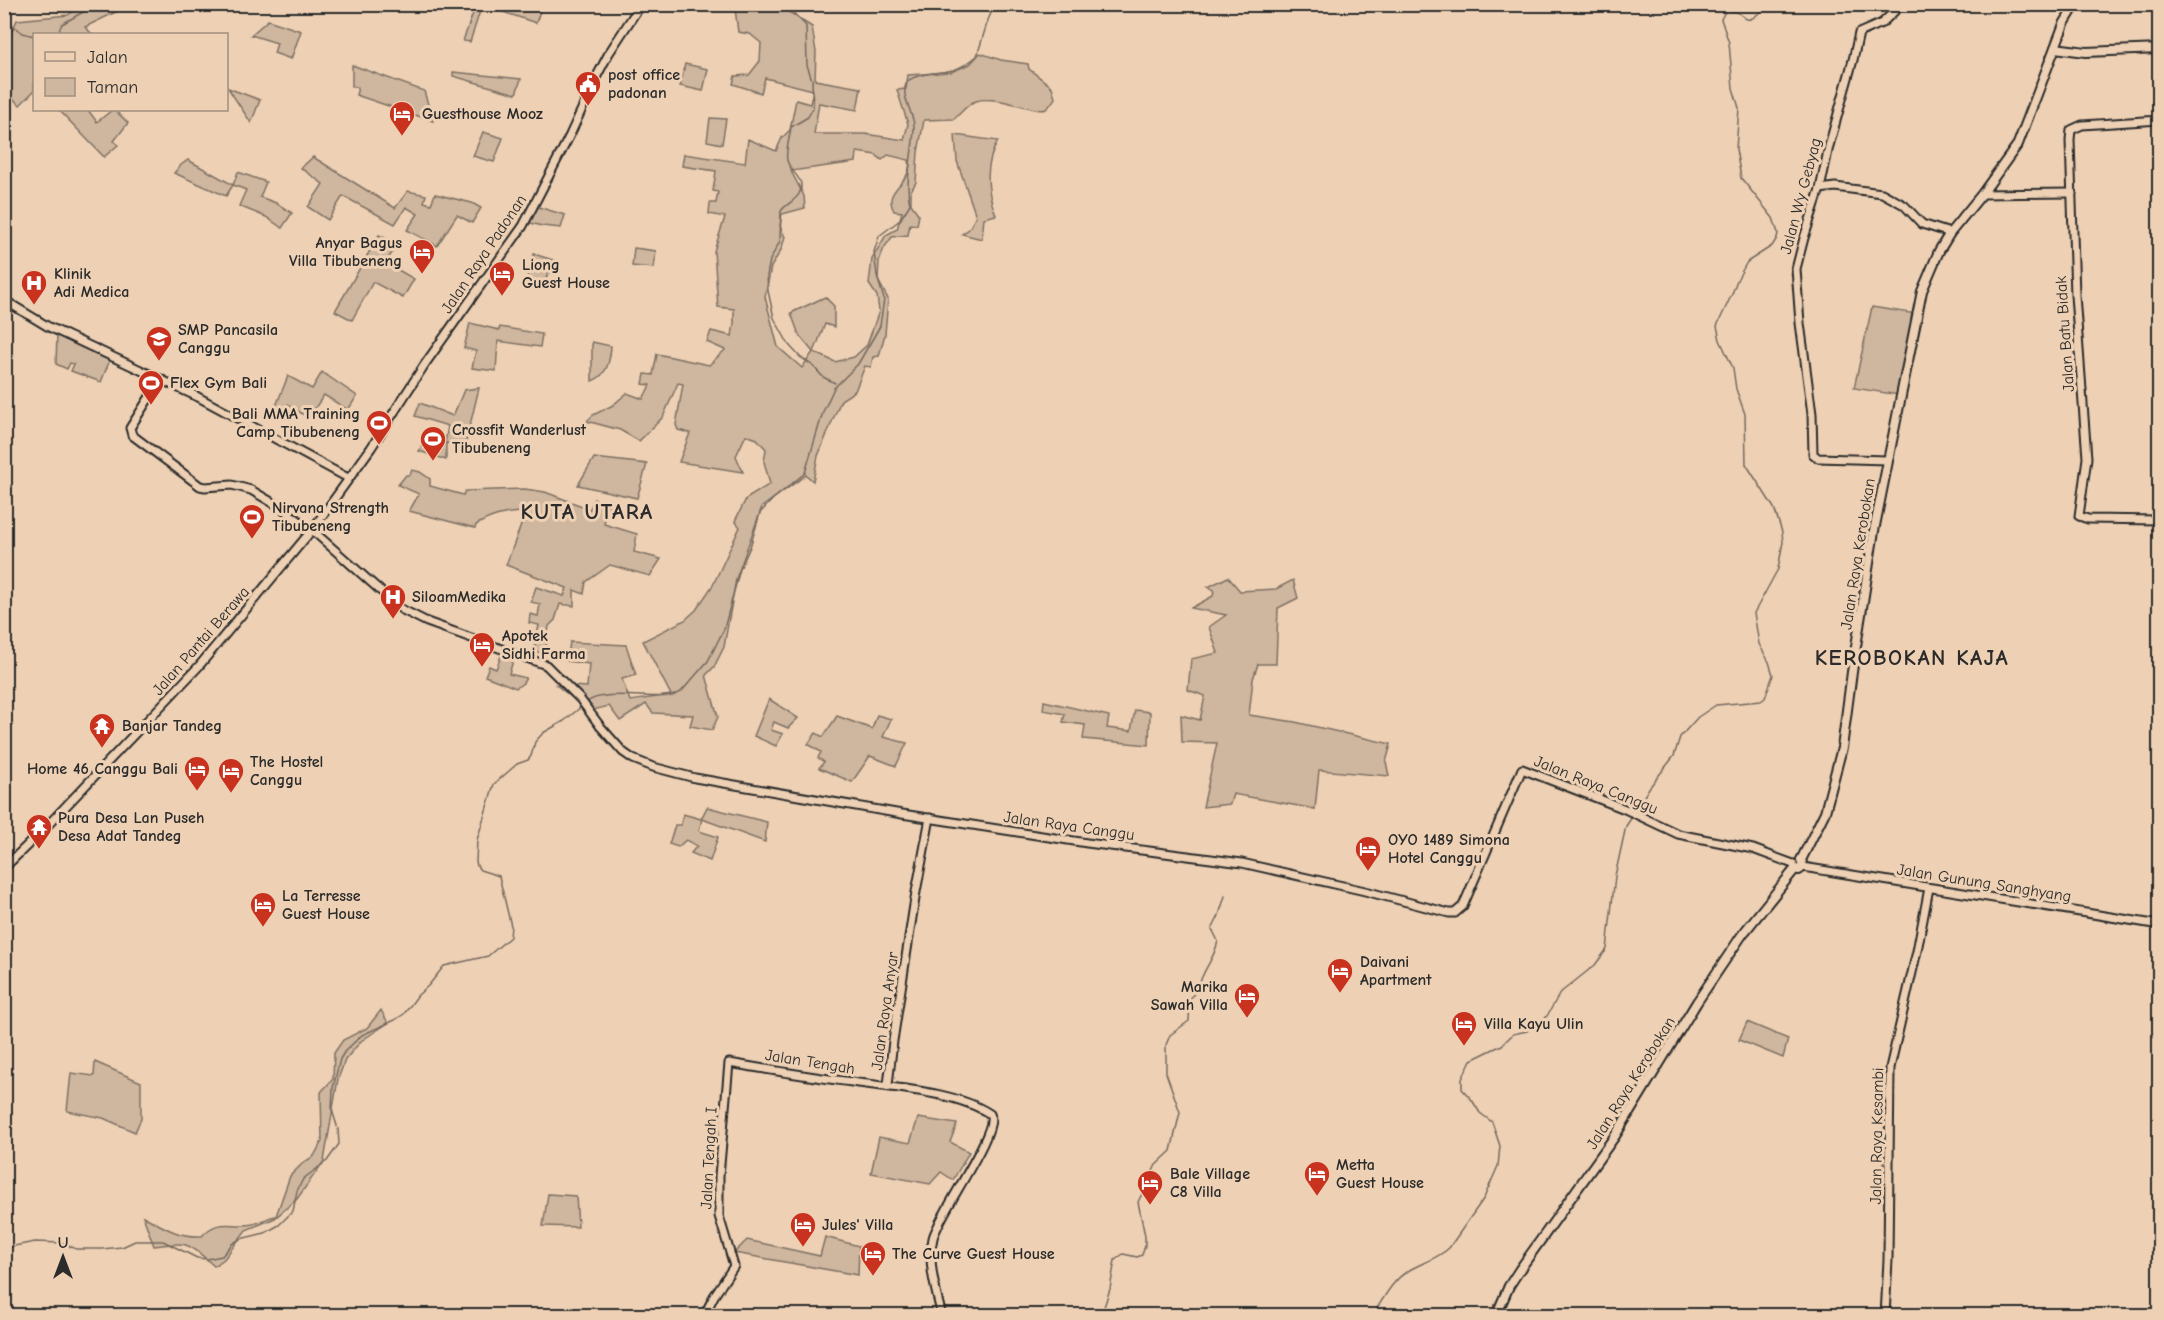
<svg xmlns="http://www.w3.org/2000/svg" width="2164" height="1320" font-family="'Comic Neue',sans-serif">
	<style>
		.green { fill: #cfb69e; stroke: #7d7064; stroke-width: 1.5; fill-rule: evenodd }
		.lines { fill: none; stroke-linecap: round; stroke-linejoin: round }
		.stream { stroke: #74685e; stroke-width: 1.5 }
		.secondary-casing { stroke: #2b2b2b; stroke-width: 11 }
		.primary-casing { stroke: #2b2b2b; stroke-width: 12 }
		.secondary { stroke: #eed1b4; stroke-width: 7 }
		.primary { stroke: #eed1b4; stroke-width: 8 }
		.labels { text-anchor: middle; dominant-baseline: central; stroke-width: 6; stroke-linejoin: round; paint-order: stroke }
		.poi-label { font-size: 16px; font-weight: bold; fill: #2b2b2b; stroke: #eed1b4; text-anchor: start }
		.street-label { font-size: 16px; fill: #2b2b2b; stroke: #eed1b4 }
		.district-label { font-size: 22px; font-weight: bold; letter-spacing: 1.5px; fill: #2b2b2b; stroke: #eed1b4 }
	</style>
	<rect width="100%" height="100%" fill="#eed1b4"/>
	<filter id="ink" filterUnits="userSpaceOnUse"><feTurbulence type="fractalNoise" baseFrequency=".0167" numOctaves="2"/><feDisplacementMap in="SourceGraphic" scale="12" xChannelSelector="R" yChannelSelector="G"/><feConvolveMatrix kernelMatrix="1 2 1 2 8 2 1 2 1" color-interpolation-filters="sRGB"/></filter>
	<g filter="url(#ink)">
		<g class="green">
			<polygon points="531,4 541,8 536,23 482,5 470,42 463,41 476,5"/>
			<polygon points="82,5 123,5 122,9 85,27 92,34 34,34 34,91 20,105 4,91 5,47 17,20 68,15"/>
			<path d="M745 5H778L812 27 816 52 815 80 861 88 857 110 819 103 814 134H865L904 140 908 124 897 90 906 89 908 75 951 72 970 64 980 53 1001 60 1028 64 1029 69 1052 87 1055 98C1053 101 1050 106 1046 109 1037 114 997 94 976 101 968 103 960 114 954 119L924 120 918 152 916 182 911 191V204L919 215 917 225 910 224 908 235 892 237 884 248 879 261 878 280 888 299 885 334 879 356 873 357 871 367 865 366 855 391 841 400 818 456 813 481 806 475 762 507 736 579 724 647 714 667 706 675 718 717 712 730 690 726 693 715 653 713 646 704 620 721 609 706 589 711 556 685 587 687 589 664 567 661 570 642 626 645 636 675 622 679 630 701 671 695 643 641 685 620 696 610 713 585 740 527 735 521 746 499 770 484 764 462 766 449 757 439 746 435 736 456 743 472 679 462 690 433 678 430 676 425 683 384 678 383 663 417 639 441 620 430 587 421 593 415 613 405 627 393 643 399 650 385 643 384 645 374 653 375 657 354 709 365 725 350 707 342 711 331 732 336 734 323V309L718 307 714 251 725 217 709 214 710 203H716L718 192 713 191 716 171 682 166 684 154 745 163 748 139 776 151 782 138 790 130 796 100 810 104 813 90 765 78 761 93 733 84 735 76 749 75 760 61 761 43 750 34 738 32 735 9H746ZM857 152 876 155 882 160 888 155 909 160C914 184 881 188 894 211L902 212 897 229 886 235 872 259 869 284 877 296 879 311 867 345 854 357 835 362 814 352 825 324 834 327V306L825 297 791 313 799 335 813 352 802 368 778 347 765 297 771 267 781 250 785 237 780 226 782 214 805 208 804 196 791 171 856 162Z"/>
			<polygon points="268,20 301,31 291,59 274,53 277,43 251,35"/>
			<polygon points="685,64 708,69 703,91 680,86"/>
			<polygon points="352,65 424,91 433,121 356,95 358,87 352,86"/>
			<polygon points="453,72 521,79 516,94 453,76"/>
			<polygon points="228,88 260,100 251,123"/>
			<polygon points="59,110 88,110 97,122 112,110 115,110 128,123 114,141 118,145 104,157"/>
			<polygon points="710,118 726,119 722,144 707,141"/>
			<polygon points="483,132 503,138 494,162 473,156"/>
			<path d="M955 135 998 141C984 165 986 190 996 215L984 218 982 239 962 234 969 229 976 216 957 161Z"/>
			<polygon points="313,157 395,208 408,191 426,195 424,202 431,204 435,194 472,203 481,208 472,223 457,215 437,246 407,230 418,214 406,207 395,224 343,196 328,220 308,207 323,184 301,168"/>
			<polygon points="188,160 233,185 238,172 266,182 260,197 276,203 292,213 282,228 266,217 239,206 246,190 233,185 226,196 174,173 181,165"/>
			<polygon points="535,206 565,215 561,228 542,226 527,222"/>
			<polygon points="379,235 397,244 386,263 414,279 403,298 373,282 352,320 335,311"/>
			<polygon points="634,248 656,251 654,268 632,266"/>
			<polygon points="534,254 559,262 555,274 548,272 544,287 526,281"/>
			<polygon points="1872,307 1923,315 1905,396 1854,388"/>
			<polygon points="470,323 499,330 500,327 542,334 540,347 498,341 496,371 472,368 476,351 464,348"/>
			<polygon points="57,334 112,355 101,382 71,371 74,364 70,363 67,369 56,364"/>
			<path d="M592 342 611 346C610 361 607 376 592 381Z"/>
			<polygon points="322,372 357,396 348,410 324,395 308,418 288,404 280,415 274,411 288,376 312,389"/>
			<polygon points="479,388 465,446 446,443 446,460 419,451 425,439 445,443 448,426 415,416 420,403 453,416 464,390"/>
			<polygon points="594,458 647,464 637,498 578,485"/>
			<path d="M412 470 420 472 430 479V486L463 495 465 491 525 489 545 492 590 509 594 499 608 504 604 524 637 534 634 552 661 559 650 576 610 565 586 582 584 594 574 590V606L560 604 555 620 549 626 545 654 534 651 539 625 529 623 530 614 538 616 540 604 531 602 536 587 564 596 567 588 506 565 526 512C507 512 493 515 476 525L475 528 409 511 419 494 398 485 406 475H410Z"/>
			<polygon points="1228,577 1240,591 1276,589 1293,580 1298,598 1278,608 1276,664 1258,664 1253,679 1249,715 1295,722 1391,744 1386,762 1389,776 1319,770 1315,809 1233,794 1230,804 1203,807 1217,743 1182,742 1181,715 1200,720 1205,696 1188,690 1191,659 1218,653 1209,627 1226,615 1191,608 1213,596 1214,590 1208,587"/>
			<polygon points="503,651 515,654 509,674 526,678 523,683 516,688 485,676 489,666 496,669"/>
			<polygon points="769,699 798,718 788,728 774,722 771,730 783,734 776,746 754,736"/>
			<polygon points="1044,701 1109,716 1107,728 1131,731 1135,710 1150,712 1149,745 1083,739 1085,725 1063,722 1065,714 1043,710"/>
			<polygon points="877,715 891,719 883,737 907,743 896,766 870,756 852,782 819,768 824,762 818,758 821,752 808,744 816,733 823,737 837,716 872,729"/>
			<polygon points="707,807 767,822 765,842 702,819 699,831 718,837 710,861 691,853 697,846 686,840 678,847 669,844 675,825 681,825 683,814 701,819"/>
			<path d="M381 1010 388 1023 361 1041 345 1060 338 1079 324 1161 297 1199 275 1218 246 1230 224 1259 214 1266C188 1243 189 1241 154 1246L143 1216C164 1227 177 1237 202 1236 219 1217 231 1228 253 1224 261 1222 268 1217 276 1216L290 1176 303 1163 314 1156 322 1141 321 1092 333 1079 334 1053 343 1040 367 1028Z"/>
			<polygon points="1747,1022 1788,1039 1783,1058 1739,1040"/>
			<polygon points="95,1062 141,1082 141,1119 135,1132 103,1118 67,1111 71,1073 94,1076"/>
			<polygon points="918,1118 957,1124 950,1142 969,1152 953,1180 941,1172 930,1184 871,1173 879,1137 910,1143"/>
			<polygon points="548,1194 576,1196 578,1227 543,1226"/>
			<polygon points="825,1237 859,1246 858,1275 734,1253 747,1240 820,1256"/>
		</g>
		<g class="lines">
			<g class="stream">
				<path d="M785 4 806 26 807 65 812 80 813 108 808 117 791 127C790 137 785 151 787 160 790 174 807 178 799 194 795 201 786 204 781 211L780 241 770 260 767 276 768 291 774 318 789 345 800 357 812 365 823 377 835 383"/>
				<polyline points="4,29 6,26 15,27 23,33 34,36"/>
				<polyline points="57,34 62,24 97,4"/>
				<path d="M587 702C603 689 650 699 672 696L681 692 708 661 724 629 740 569 750 547 760 513 773 499 805 473 823 412 834 388 858 364 880 326 884 299 877 276 874 252 879 236 900 220 910 204C904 179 914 152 914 126 914 113 898 93 908 81 916 73 942 73 953 70 962 67 970 62 977 56L988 20 995 4"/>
				<path d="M1636 810 1649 788 1674 756 1680 737 1698 717 1716 705 1761 701 1765 698 1773 675 1769 662 1759 644 1754 613 1778 569 1783 542 1782 532 1774 508 1746 464 1745 414 1736 389 1733 368 1720 340 1717 326 1732 294 1737 280 1747 262 1772 246 1777 238 1778 233 1773 218 1741 178 1736 149 1739 108 1733 88 1729 43 1721 19 1726 10C1753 11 1738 34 1769 4"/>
				<polyline points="4,1248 35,1242 63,1243 76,1249 102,1249 122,1247 135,1241 163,1241 197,1258 207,1259 222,1256 232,1244 240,1239 265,1233 279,1225 293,1211 297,1191 303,1179 327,1161 339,1144 338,1129 332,1110 333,1088 340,1059 345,1051 362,1035 395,1020 404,1014 418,995 429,985 444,966 488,956 510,937 511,926 499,876 480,870 477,866 476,861 477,840 494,784 517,764 528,760 531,756 535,742 543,733 564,721 581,707"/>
				<path d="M1101 1316 1110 1289 1115 1260 1123 1254 1137 1257 1142 1255 1145 1246V1236L1138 1202 1156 1165 1171 1151 1180 1112 1166 1073V1045L1170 1035 1189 1021 1190 999C1196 992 1198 986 1202 977 1208 963 1214 958 1218 941L1212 929 1218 918 1225 896"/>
				<path d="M1372 1316C1383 1300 1391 1281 1408 1271 1421 1263 1437 1259 1449 1248L1484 1198 1498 1166 1500 1146 1492 1122 1480 1113 1472 1100 1462 1089V1079L1471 1060 1502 1045 1513 1034 1527 1031 1536 1025 1547 1016 1560 993 1595 965 1607 949 1615 876 1626 826 1632 817"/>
			</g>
			<g class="secondary-casing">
				<g id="secondary">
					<polyline points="2160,120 2082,125 2071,130 2070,140 2075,295 2087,458 2079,516 2088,519 2160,520"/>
					<polyline points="1820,189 1835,187 1882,193 1904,205 1922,224 1950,233"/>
					<polyline points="1982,194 2072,193"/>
					<polyline points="4,300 47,326 198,397 348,478"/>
					<polyline points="161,379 130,428 132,435 200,486 205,487 232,485 251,490 280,507 312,530 401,609 427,622 546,665 580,699 600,726 623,752 633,759 653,767 695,778 902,814 1087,843 1242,863 1365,891 1449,913 1455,913 1463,906 1522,769 1625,809 1678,834 1753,849 1793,864"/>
					<polyline points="1887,460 1818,458 1813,454 1812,414 1800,323 1796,269 1804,238 1820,189 1829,146 1853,60 1859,33 1882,23 1902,4"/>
					<polyline points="1803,867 2160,925"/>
					<polyline points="4,868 47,826 199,666 312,530 371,448 425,364 523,226 570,135 597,76 609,53 641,4"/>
					<polyline points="888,1085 893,1041 916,892 930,818"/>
					<path d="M704 1316 714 1296 734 1266 719 1216V1176L729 1063C770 1070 811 1077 852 1082 892 1088 956 1091 990 1114 1000 1130 939 1214 933 1238 927 1262 936 1292 942 1316"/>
					<polyline points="1885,1316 1888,1260 1890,1068 1917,951 1929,888"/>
				</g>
			</g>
			<g class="primary-casing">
				<g id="primary">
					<polyline points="2055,48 2086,52 2160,49"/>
					<polyline points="1801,860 1825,812 1842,748 1852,672 1874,531 1922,291 1939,251 1950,233 1982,194 2018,144 2064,24 2076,4"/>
					<polyline points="1795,869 1799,870 1803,867 1801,860"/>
					<polyline points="1496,1316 1509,1286 1520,1269 1615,1136 1697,1002 1742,935 1795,869"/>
				</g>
			</g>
			<use href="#secondary" class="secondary"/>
			<use href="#primary" class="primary"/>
		</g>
	</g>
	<defs>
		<g id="civic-pin" transform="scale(1.35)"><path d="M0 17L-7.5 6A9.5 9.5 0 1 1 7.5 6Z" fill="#c8321e" stroke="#eed1b4"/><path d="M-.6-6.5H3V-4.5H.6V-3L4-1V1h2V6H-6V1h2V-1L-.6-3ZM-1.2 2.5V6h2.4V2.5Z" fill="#fff"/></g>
		<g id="hotel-pin" transform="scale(1.35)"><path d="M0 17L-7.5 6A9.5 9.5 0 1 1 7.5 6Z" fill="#c8321e" stroke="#eed1b4"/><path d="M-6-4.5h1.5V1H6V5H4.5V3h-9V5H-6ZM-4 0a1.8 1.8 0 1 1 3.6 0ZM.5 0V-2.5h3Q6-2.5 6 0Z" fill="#fff"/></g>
		<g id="hospital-pin" transform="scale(1.35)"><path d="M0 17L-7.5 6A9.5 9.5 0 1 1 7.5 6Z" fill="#c8321e" stroke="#eed1b4"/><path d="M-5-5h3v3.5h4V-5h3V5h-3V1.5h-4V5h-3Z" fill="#fff"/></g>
		<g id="school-pin" transform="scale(1.35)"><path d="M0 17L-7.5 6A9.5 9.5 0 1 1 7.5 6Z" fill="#c8321e" stroke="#eed1b4"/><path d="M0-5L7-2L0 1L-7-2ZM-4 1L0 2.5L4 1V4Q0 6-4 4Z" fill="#fff"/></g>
		<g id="stadium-pin" transform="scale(1.35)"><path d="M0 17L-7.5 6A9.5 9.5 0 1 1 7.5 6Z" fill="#c8321e" stroke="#eed1b4"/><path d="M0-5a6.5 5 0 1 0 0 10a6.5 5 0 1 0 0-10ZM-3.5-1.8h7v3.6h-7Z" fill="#fff"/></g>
		<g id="temple-pin" transform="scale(1.35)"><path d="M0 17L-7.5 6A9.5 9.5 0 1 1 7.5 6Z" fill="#c8321e" stroke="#eed1b4"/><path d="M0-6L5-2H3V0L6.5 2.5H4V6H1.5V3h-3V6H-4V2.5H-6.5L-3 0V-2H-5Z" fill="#fff"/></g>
	</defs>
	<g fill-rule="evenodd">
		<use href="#civic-pin" x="588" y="84"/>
		<use href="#hotel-pin" x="402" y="114"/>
		<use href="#hotel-pin" x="422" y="252"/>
		<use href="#hotel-pin" x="502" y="274"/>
		<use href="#hospital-pin" x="34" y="283"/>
		<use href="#school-pin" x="159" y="339"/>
		<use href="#stadium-pin" x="151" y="383"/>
		<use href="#stadium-pin" x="379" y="423"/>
		<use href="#stadium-pin" x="433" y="439"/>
		<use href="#stadium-pin" x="252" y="517"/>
		<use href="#hospital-pin" x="393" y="597"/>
		<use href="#hotel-pin" x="482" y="645"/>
		<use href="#temple-pin" x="102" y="726"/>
		<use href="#hotel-pin" x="197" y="769"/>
		<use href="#hotel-pin" x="231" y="771"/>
		<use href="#temple-pin" x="39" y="827"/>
		<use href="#hotel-pin" x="1368" y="849"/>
		<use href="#hotel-pin" x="263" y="905"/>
		<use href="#hotel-pin" x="1340" y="971"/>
		<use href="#hotel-pin" x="1247" y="996"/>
		<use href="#hotel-pin" x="1464" y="1024"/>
		<use href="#hotel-pin" x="1317" y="1174"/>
		<use href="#hotel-pin" x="1150" y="1183"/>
		<use href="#hotel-pin" x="803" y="1225"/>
		<use href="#hotel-pin" x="873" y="1254"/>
	</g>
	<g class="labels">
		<g class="poi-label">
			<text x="608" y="75">post office<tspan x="608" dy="18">padonan</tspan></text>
			<text x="422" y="114">Guesthouse Mooz</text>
			<text x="402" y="243" text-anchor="end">Anyar Bagus<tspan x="402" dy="18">Villa Tibubeneng</tspan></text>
			<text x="522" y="265">Liong<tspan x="522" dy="18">Guest House</tspan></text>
			<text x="54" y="274">Klinik<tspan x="54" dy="18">Adi Medica</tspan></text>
			<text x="178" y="330">SMP Pancasila<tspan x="178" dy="18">Canggu</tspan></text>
			<text x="170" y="383">Flex Gym Bali</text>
			<text x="360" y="414" text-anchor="end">Bali MMA Training<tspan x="360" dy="18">Camp Tibubeneng</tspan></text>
			<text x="452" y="430">Crossfit Wanderlust<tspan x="452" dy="18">Tibubeneng</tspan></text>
			<text x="272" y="508">Nirvana Strength<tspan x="272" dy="18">Tibubeneng</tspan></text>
			<text x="412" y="597">SiloamMedika</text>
			<text x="502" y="636">Apotek<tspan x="502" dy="18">Sidhi Farma</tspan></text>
			<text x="122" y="726">Banjar Tandeg</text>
			<text x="250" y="762">The Hostel<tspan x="250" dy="18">Canggu</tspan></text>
			<text x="178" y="769" text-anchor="end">Home 46 Canggu Bali</text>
			<text x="58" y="818">Pura Desa Lan Puseh<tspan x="58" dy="18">Desa Adat Tandeg</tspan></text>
			<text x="1388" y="840">OYO 1489 Simona<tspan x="1388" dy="18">Hotel Canggu</tspan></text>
			<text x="282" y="896">La Terresse<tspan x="282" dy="18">Guest House</tspan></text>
			<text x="1360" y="962">Daivani<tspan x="1360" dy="18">Apartment</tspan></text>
			<text x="1228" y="987" text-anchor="end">Marika<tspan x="1228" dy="18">Sawah Villa</tspan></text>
			<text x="1484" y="1024">Villa Kayu Ulin</text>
			<text x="1336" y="1165">Metta<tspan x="1336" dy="18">Guest House</tspan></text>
			<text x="1170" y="1174">Bale Village<tspan x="1170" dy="18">C8 Villa</tspan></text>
			<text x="822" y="1225">Jules' Villa</text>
			<text x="892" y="1254">The Curve Guest House</text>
		</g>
		<g class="street-label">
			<text transform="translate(1801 196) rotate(-75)">Jalan Wy Gebyag</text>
			<text transform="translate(484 254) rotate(-56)">Jalan Raya Padonan</text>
			<text transform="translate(2065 334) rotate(-94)">Jalan Batu Bidak</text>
			<text transform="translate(1858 554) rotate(-81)">Jalan Raya Kerobokan</text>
			<text transform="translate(201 641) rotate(-49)">Jalan Pantai Berawa</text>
			<text transform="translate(1596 785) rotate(22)">Jalan Raya Canggu</text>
			<text transform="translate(1069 826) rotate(8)">Jalan Raya Canggu</text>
			<text transform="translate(1984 883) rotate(9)">Jalan Gunung Sanghyang</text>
			<text transform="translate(885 1011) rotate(-82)">Jalan Raya Anyar</text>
			<text transform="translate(810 1062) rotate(9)">Jalan Tengah</text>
			<text transform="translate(1631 1083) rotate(-58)">Jalan Raya Kerobokan</text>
			<text transform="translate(1877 1136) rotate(-89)">Jalan Raya Kesambi</text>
			<text transform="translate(709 1158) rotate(-87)">Jalan Tengah I</text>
		</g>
		<g class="district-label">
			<text x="587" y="512">KUTA UTARA</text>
			<text x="1912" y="658">KEROBOKAN KAJA</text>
		</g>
	</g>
	<rect width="2164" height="1320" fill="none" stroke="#eed1b4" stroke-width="24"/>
	<rect x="12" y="12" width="2140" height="1296" fill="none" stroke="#2b2b2b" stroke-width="2" filter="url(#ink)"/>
	<rect x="33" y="33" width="195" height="78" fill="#eed1b4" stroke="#a08f7d" stroke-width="1.5"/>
	<rect x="45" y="52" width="30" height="9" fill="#eed1b4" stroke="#a08f7d" stroke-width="1.5"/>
	<text x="87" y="63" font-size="18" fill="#2b2b2b">Jalan</text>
	<rect x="45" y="78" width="30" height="18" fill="#cfb69e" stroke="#a08f7d" stroke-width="1.5"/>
	<text x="87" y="93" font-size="18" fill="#2b2b2b">Taman</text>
	<g transform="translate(63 1257)" stroke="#eed1b4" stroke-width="4.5" paint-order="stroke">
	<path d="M0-4.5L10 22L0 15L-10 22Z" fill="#2b2b2b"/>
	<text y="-9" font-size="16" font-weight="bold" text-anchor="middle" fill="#2b2b2b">U</text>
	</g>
</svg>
